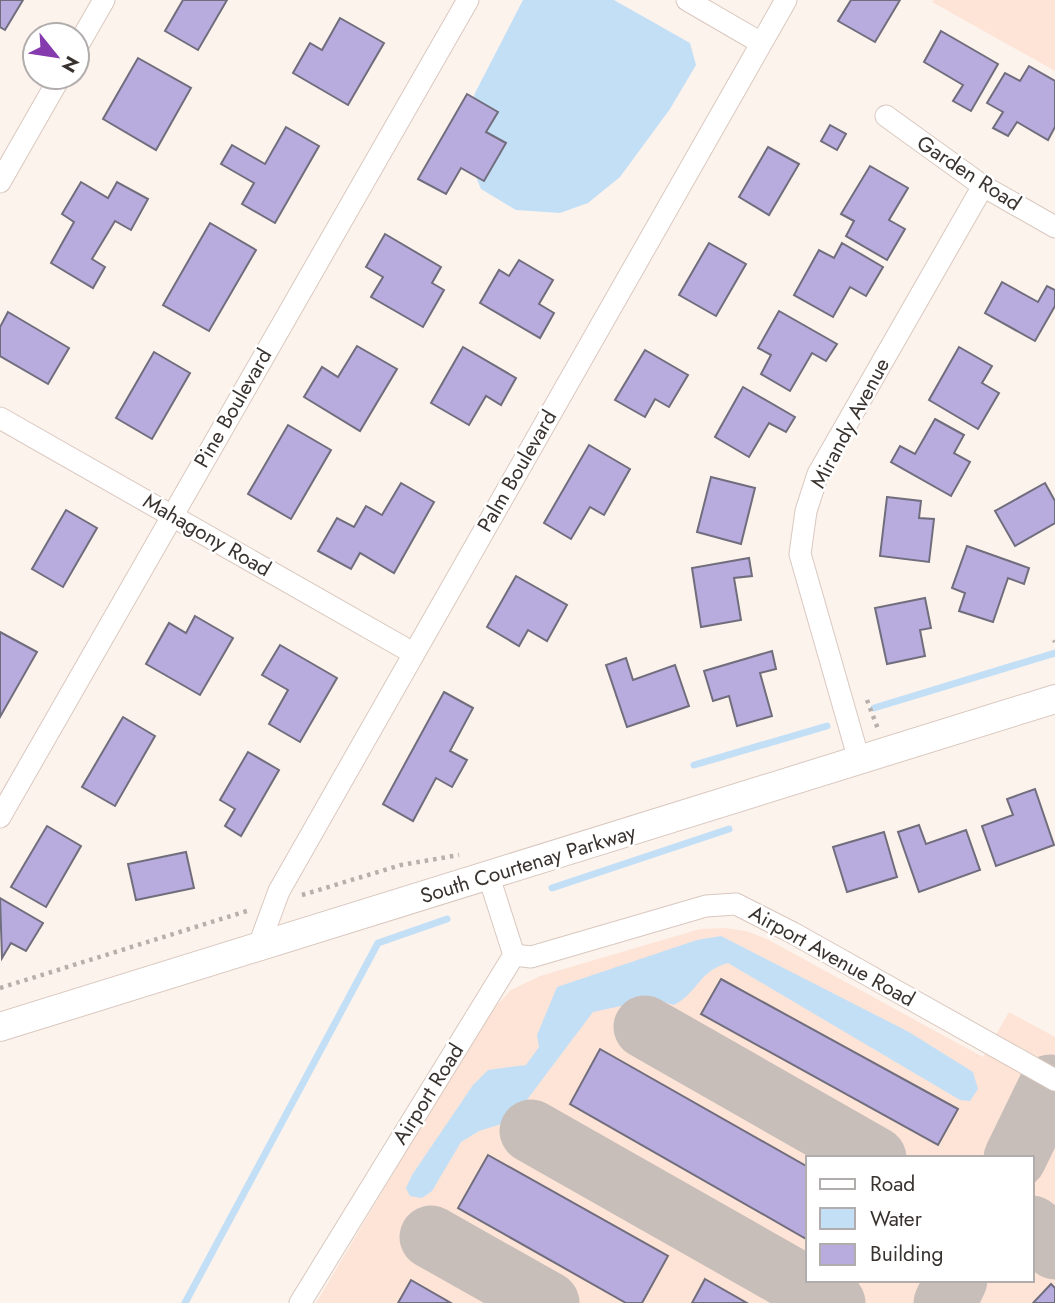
<svg xmlns="http://www.w3.org/2000/svg" width="1055" height="1303" font-family="Jost,sans-serif">
	<style>
		.built { fill: #fde4d7; fill-rule: evenodd }
		.water { fill: #c3dff6 }
		.lines { fill: none; stroke-linecap: round; stroke-linejoin: round }
		.stream { stroke: #c3dff6; stroke-width: 7 }
		.taxiway { stroke: #c8beb9; stroke-width: 63 }
		.building { fill: #b8acdf; stroke: #706d7c; stroke-width: 2 }
		.street-casing { stroke: #d9c8bf; stroke-width: 23 }
		.secondary-casing { stroke: #d9c8bf; stroke-width: 30 }
		.path { stroke: #b7afaa; stroke-width: 4.5; stroke-dasharray: 3.5 5; stroke-linecap: butt }
		.street { stroke: #fff; stroke-width: 21 }
		.secondary { stroke: #fff; stroke-width: 28 }
		.labels { text-anchor: middle; dominant-baseline: central; stroke-width: 5; stroke-linejoin: round; paint-order: stroke }
		.street-label { font-size: 21px; fill: #39332f; stroke: #fff }
	</style>
	<rect width="100%" height="100%" fill="#fdf3ed"/>
	<g class="built">
		<polygon points="934,0 1055,0 1055,71 932,2"/>
		<path d="M724 928 746 931 767 939 983 1057 1009 1012 1055 1037V1303H316L470 1044 495 1007 511 990 540 976 700 929ZM808 1158H1032V1280H808Z"/>
	</g>
	<g class="water">
		<polygon points="523,0 614,0 690,43 696,65 670,109 620,177 588,203 560,213 516,210 481,189 460,138 475,93"/>
		<path d="M721 936 909 1032 973 1072 978 1089 970 1101 960 1100 728 963C697 972 700 991 674 1005L653 999 593 1012 511 1121 479 1131 461 1142 432 1191 422 1198 410 1196 406 1188 412 1175 473 1085 488 1070 526 1065 539 1047 537 1035 557 987 697 940Z"/>
	</g>
	<g class="lines">
		<g class="stream">
			<polyline points="874,708 1055,653"/>
			<polyline points="694,765 827,726"/>
			<polyline points="552,888 729,829"/>
			<polyline points="185,1303 378,943 447,919"/>
		</g>
		<g class="taxiway">
			<polyline points="645,1027 875,1158"/>
			<polyline points="531,1131 834,1303"/>
			<polyline points="1015,1158 1050,1086"/>
			<polyline points="1032,1227 1055,1248"/>
			<polyline points="431,1237 548,1303"/>
			<polyline points="945,1303 956,1280"/>
		</g>
	</g>
	<g class="building">
		<polygon points="0,0 23,0 5,30 0,27"/>
		<polygon points="183,0 227,0 198,50 165,31"/>
		<polygon points="851,0 900,0 875,42 838,21"/>
		<polygon points="340,18 384,43 348,105 293,73 310,43 322,50"/>
		<polygon points="941,31 998,64 971,111 953,101 963,85 924,62"/>
		<polygon points="138,58 191,88 156,150 103,119"/>
		<polygon points="1029,66 1055,81 1055,127 1048,140 1017,122 1008,136 993,128 1003,112 987,103 1005,73 1020,81"/>
		<polygon points="467,94 498,112 486,132 506,143 484,181 461,168 446,194 418,179"/>
		<polygon points="830,125 846,134 837,150 821,141"/>
		<polygon points="286,127 319,146 275,223 242,204 254,183 221,164 232,145 265,164"/>
		<polygon points="768,147 799,164 769,215 739,197"/>
		<polygon points="870,166 908,188 889,220 905,229 887,260 846,236 854,221 841,214"/>
		<polygon points="81,182 108,198 117,182 148,199 131,230 115,221 92,259 105,267 93,288 51,263 74,222 62,214"/>
		<polygon points="210,223 256,250 209,331 163,305"/>
		<polygon points="385,234 441,267 432,283 444,290 423,327 371,297 383,277 366,267"/>
		<polygon points="709,243 746,264 716,316 679,295"/>
		<polygon points="842,243 883,267 866,296 850,287 833,317 794,295 819,250 834,258"/>
		<polygon points="519,260 553,280 539,304 554,313 540,338 480,303 499,270 509,276"/>
		<polygon points="1002,282 1038,302 1047,286 1055,290 1055,306 1035,341 985,313"/>
		<polygon points="779,311 837,344 826,361 812,353 790,391 761,374 771,355 758,348"/>
		<polygon points="8,312 69,348 48,384 0,356 0,327"/>
		<polygon points="357,346 397,369 360,431 304,397 322,367 338,377"/>
		<polygon points="463,347 516,378 501,405 486,396 469,425 431,403"/>
		<polygon points="959,347 992,366 982,383 999,393 978,429 929,400"/>
		<polygon points="645,350 688,375 669,407 655,399 645,417 615,400"/>
		<polygon points="154,352 190,373 152,439 116,418"/>
		<polygon points="743,387 795,417 786,432 769,423 749,457 715,437"/>
		<polygon points="935,419 964,435 954,453 970,462 951,496 891,462 900,446 915,454"/>
		<polygon points="288,425 331,450 291,519 248,494"/>
		<polygon points="589,445 630,469 604,515 590,507 571,539 544,523"/>
		<polygon points="711,477 755,488 741,544 697,532"/>
		<polygon points="401,483 434,502 394,573 360,553 351,569 318,551 337,518 354,527 366,506 382,515"/>
		<polygon points="1045,483 1055,501 1055,523 1015,546 995,511"/>
		<polygon points="887,497 921,501 919,518 934,519 929,562 880,556"/>
		<polygon points="66,510 97,528 63,587 32,569"/>
		<polygon points="967,546 1029,568 1024,584 1008,578 993,622 959,611 965,593 952,588"/>
		<polygon points="749,558 752,576 734,578 741,620 701,627 692,568"/>
		<polygon points="516,576 567,605 547,641 528,630 519,646 487,627"/>
		<polygon points="925,598 931,628 920,630 925,656 887,664 875,608"/>
		<polygon points="195,616 233,638 200,695 146,664 169,623 186,633"/>
		<polygon points="0,632 37,652 0,717"/>
		<polygon points="280,645 337,678 300,742 269,724 288,690 262,675"/>
		<polygon points="772,651 776,669 760,673 772,716 737,726 729,696 713,701 704,671"/>
		<polygon points="626,658 633,680 675,665 689,706 627,727 606,665"/>
		<polygon points="444,692 473,708 450,751 467,760 452,787 436,778 413,821 383,804"/>
		<polygon points="123,717 155,736 115,806 82,787"/>
		<polygon points="248,752 279,770 241,836 225,826 235,809 220,800"/>
		<polygon points="1035,789 1054,845 996,866 982,826 1013,815 1007,799"/>
		<polygon points="919,825 926,844 966,830 980,870 919,892 898,832"/>
		<polygon points="47,826 81,846 46,907 11,887"/>
		<polygon points="884,832 897,877 847,892 833,847"/>
		<polygon points="186,852 194,888 136,900 128,864"/>
		<polygon points="0,898 43,923 26,951 11,943 2,958"/>
		<polygon points="721,979 958,1109 938,1145 701,1014"/>
		<polygon points="600,1049 808,1167 808,1240 570,1104"/>
		<polygon points="488,1155 668,1256 642,1303 626,1303 458,1208"/>
		<polygon points="705,1279 747,1303 692,1303"/>
		<polygon points="411,1280 451,1303 398,1303"/>
		<polygon points="1051,1284 1055,1288 1055,1303 1033,1303"/>
	</g>
	<g class="lines">
		<g class="street-casing">
			<g id="street">
				<polyline points="687,0 761,43"/>
				<polyline points="77,47 104,0"/>
				<polyline points="886,116 983,186 1055,227"/>
				<polyline points="0,182 60,77"/>
				<polyline points="0,418 413,653"/>
				<polyline points="859,760 800,554 806,511 818,474 983,186"/>
				<polyline points="0,817 468,0"/>
				<polyline points="258,948 279,891 786,0"/>
				<polyline points="514,955 531,957 706,906 736,904 793,933 1055,1080"/>
				<polyline points="300,1303 514,955 489,877"/>
			</g>
		</g>
		<g class="secondary-casing">
			<polyline id="secondary" points="0,1027 1055,699"/>
		</g>
		<g class="path">
			<polyline points="1054,640 1055,642"/>
			<polyline points="867,700 878,729"/>
			<polyline points="302,895 401,865 459,855"/>
			<polyline points="0,988 250,910"/>
		</g>
		<use href="#street" class="street"/>
		<use href="#secondary" class="secondary"/>
	</g>
	<g class="labels">
		<g class="street-label">
			<text transform="translate(969 173) rotate(33)">Garden Road</text>
			<text transform="translate(233 408) rotate(-60)">Pine Boulevard</text>
			<text transform="translate(850 423) rotate(-62)">Mirandy Avenue</text>
			<text transform="translate(517 471) rotate(-60)">Palm Boulevard</text>
			<text transform="translate(207 535) rotate(30)">Mahagony Road</text>
			<text transform="translate(528 864) rotate(-17)">South Courtenay Parkway</text>
			<text transform="translate(832 956) rotate(29)">Airport Avenue Road</text>
			<text transform="translate(428 1094) rotate(-58)">Airport Road</text>
		</g>
	</g>
	<rect x="806" y="1156" width="228" height="126" fill="#ffffff" stroke="#b0adac" stroke-width="2"/>
	<rect x="820" y="1179" width="35" height="10" fill="#ffffff" stroke="#b0adac" stroke-width="2"/>
	<text x="870" y="1191" font-size="21" fill="#39332f">Road</text>
	<rect x="820" y="1208" width="35" height="21" fill="#c3dff6" stroke="#b0adac" stroke-width="2"/>
	<text x="870" y="1226" font-size="21" fill="#39332f">Water</text>
	<rect x="820" y="1244" width="35" height="21" fill="#b8acdf" stroke="#b0adac" stroke-width="2"/>
	<text x="870" y="1261" font-size="21" fill="#39332f">Building</text>
	<g transform="translate(56 56) rotate(120)"><circle r="33" fill="#ffffff" stroke="#b0adac" stroke-width="2"/>
	<path d="M0-5L12 26L0 18L-12 26Z" fill="#853bad"/>
	<text y="-10" font-size="19" font-weight="bold" text-anchor="middle" fill="#39332f">N</text>
	</g>
</svg>
